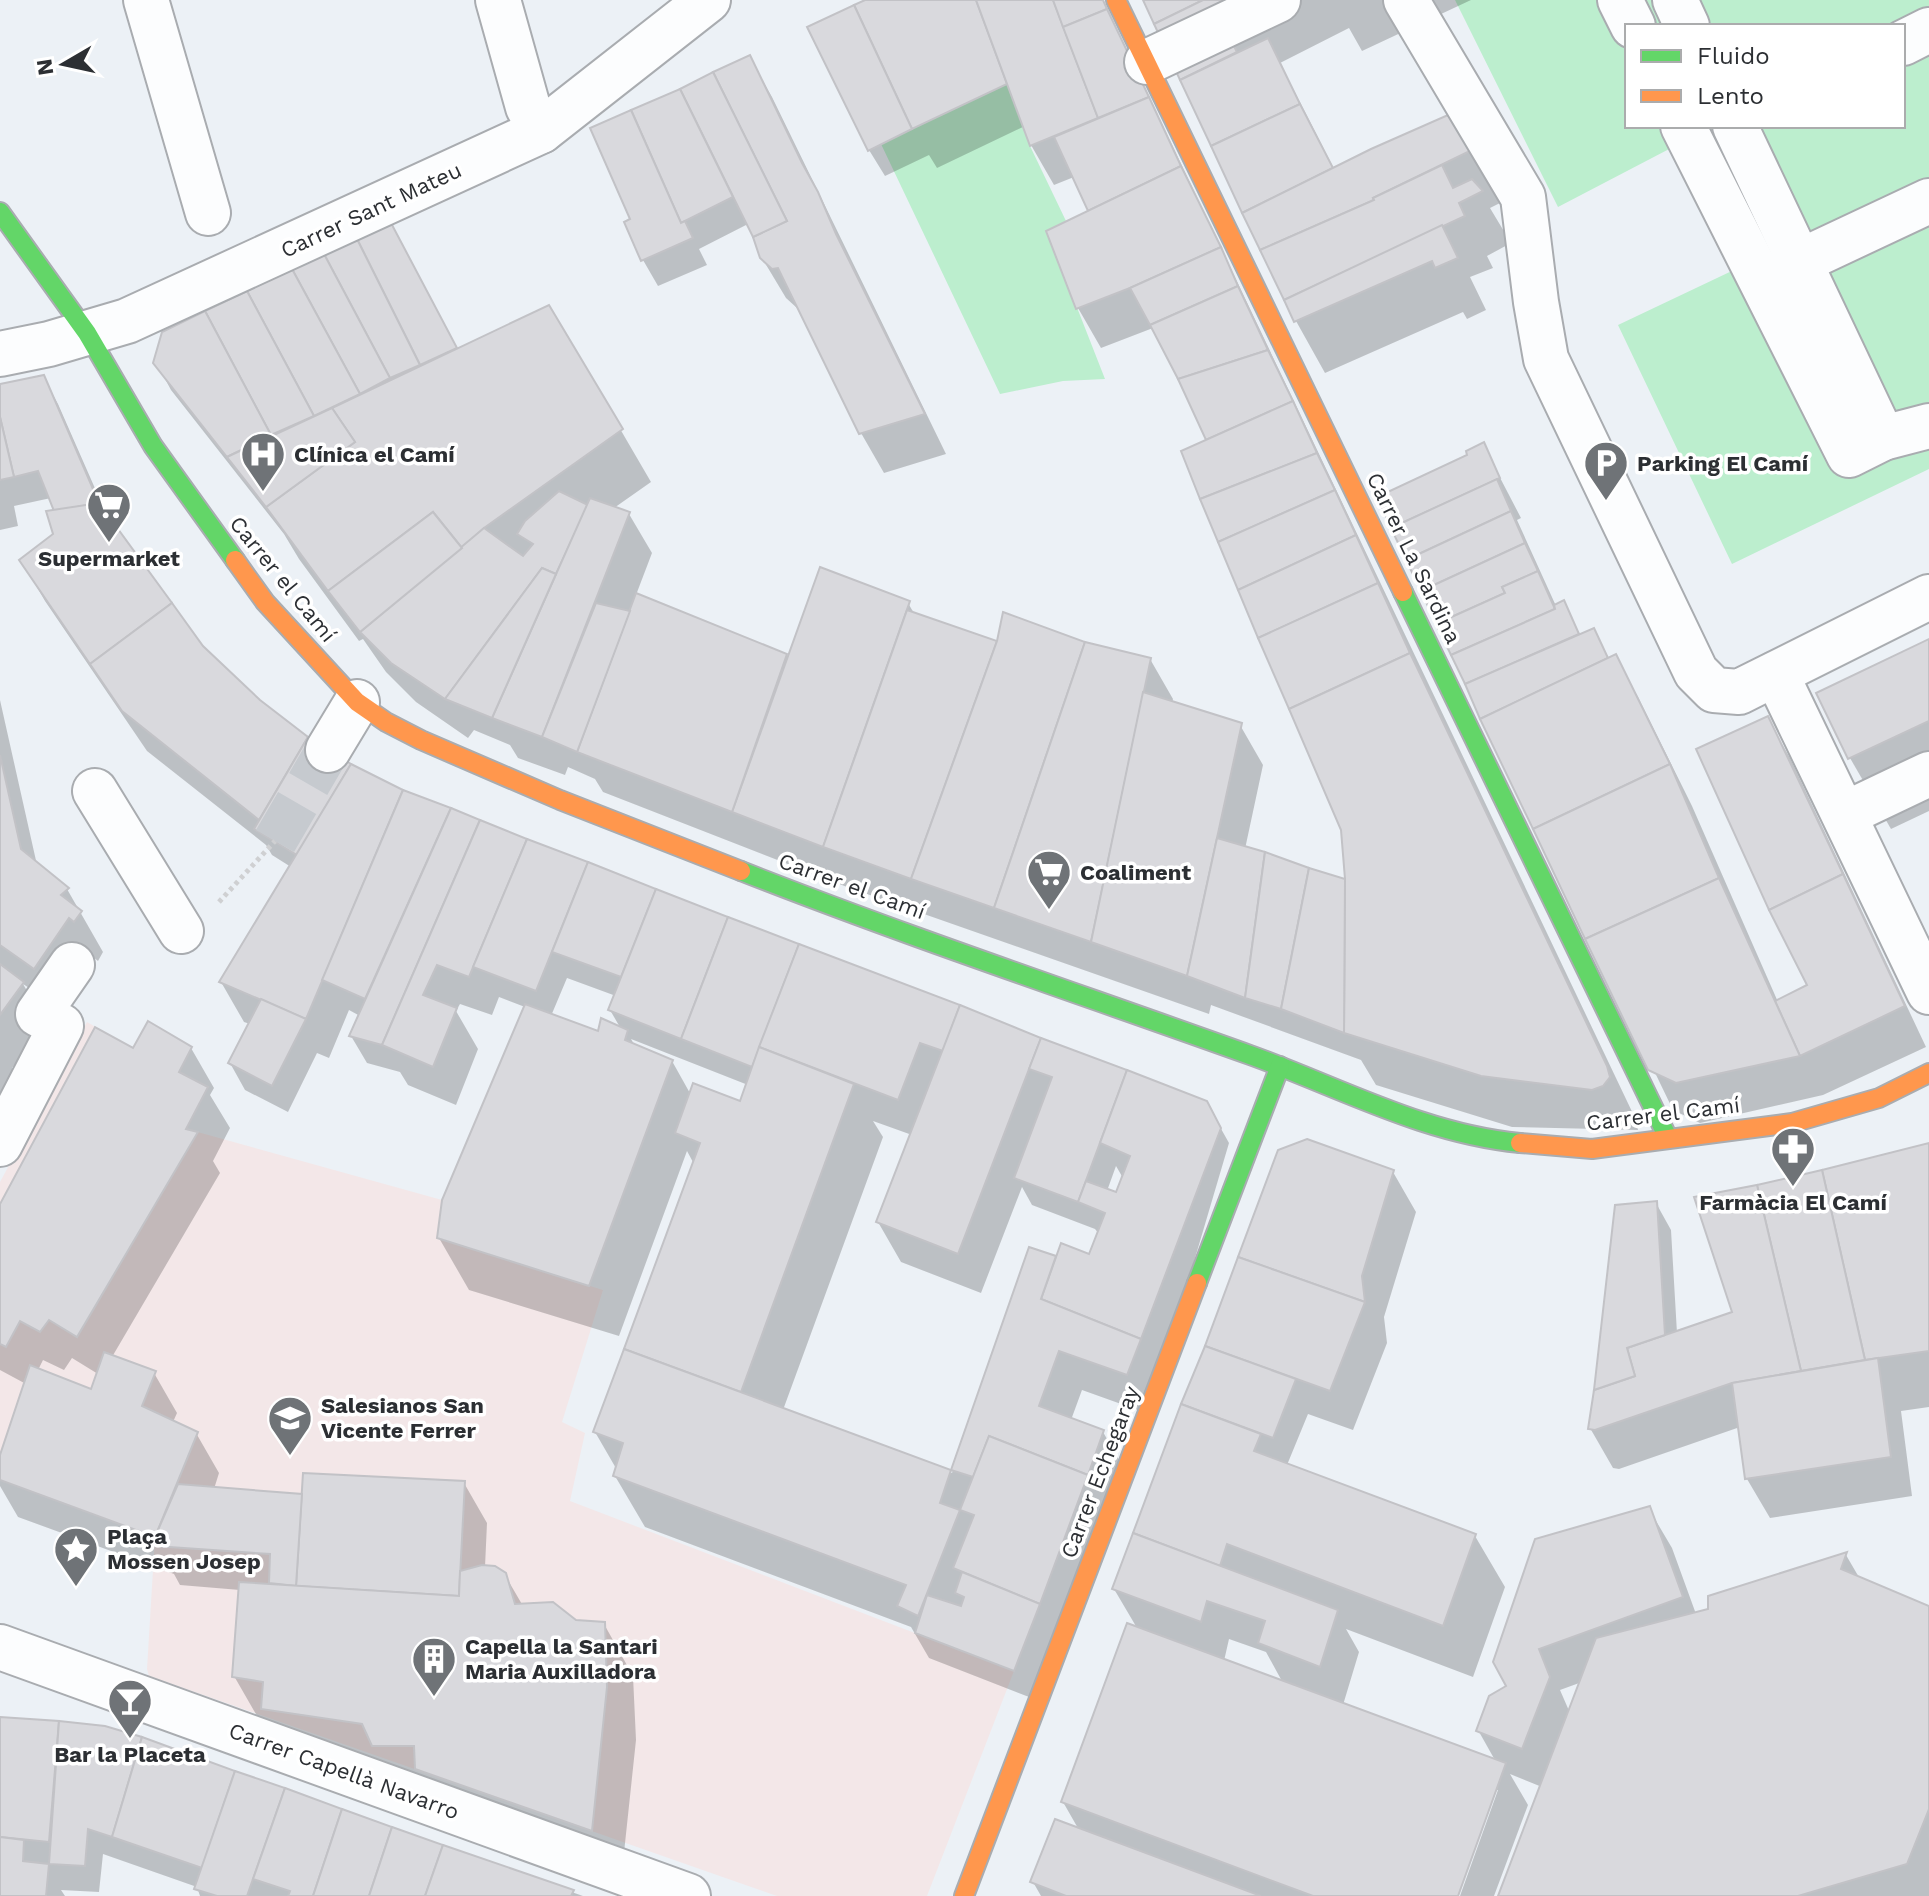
<svg xmlns="http://www.w3.org/2000/svg" width="1929" height="1896" font-family="'Work Sans',sans-serif">
	<style>
		.education { fill: #f3e7e8 }
		.green { fill: #bceece }
		.shadow { fill: #0003; fill-rule: evenodd }
		.building { fill: #d9d9dd; stroke: #c2c2c6; stroke-width: 2 }
		.lines { fill: none; stroke-linecap: round; stroke-linejoin: round }
		.street-tunnel { stroke: #c6cacf; stroke-width: 44; stroke-dasharray: 44 22; stroke-linecap: butt }
		.street-casing { stroke: #a9acb0; stroke-width: 48 }
		.fast-casing { stroke: #a9acb0; stroke-width: 22 }
		.slow-casing { stroke: #a9acb0; stroke-width: 22 }
		.path { stroke: #cfd0d2; stroke-width: 5; stroke-dasharray: 4 4; stroke-linecap: butt }
		.street { stroke: #fcfdfe; stroke-width: 44 }
		.fast { stroke: #63d668; stroke-width: 18 }
		.slow { stroke: #ff974d; stroke-width: 18 }
		.labels { text-anchor: middle; dominant-baseline: central; stroke-width: 7; stroke-linejoin: round; paint-order: stroke }
		.street-label { font-size: 22px; fill: #2c2f33; stroke: #fff }
		.poi-label { font-size: 22px; font-weight: bold; fill: #2c2f33; stroke: #fff; text-anchor: start }
	</style>
	<rect width="100%" height="100%" fill="#ecf1f6"/>
	<polygon class="education" points="148,1021 192,1047 180,1072 208,1087 187,1129 442,1200 437,1238 603,1290 562,1422 585,1433 570,1501 1014,1671 927,1896 777,1896 149,1676 147,1669 155,1537 0,1480 0,1182 87,1022 132,1048"/>
	<g class="green">
		<polygon points="1455,0 1604,0 1627,50 1627,126 1663,126 1673,147 1558,207"/>
		<polygon points="1640,0 1929,0 1929,469 1732,564 1618,325 1736,269 1704,126 1903,126 1903,26 1653,26"/>
		<polygon points="1007,84 1030,146 1066,221 1047,231 1105,379 1063,381 1000,394 881,144"/>
	</g>
	<g class="shadow">
		<polygon points="870,0 1103,0 1636,1120 1638,1130 1512,1127 1376,1085 1361,1060 1211,1005 1209,1014 847,887 603,792 595,779 568,767 565,775 518,758 510,745 474,730 468,738 416,702 386,672 363,639 359,641 299,559 284,534 171,390 156,362 405,252 457,350 549,307 651,482 614,508 629,514 652,553 636,595 788,656 908,603 915,615 998,643 1084,644 1150,659 1173,699 1172,703 1240,725 1263,765 1245,849 1347,882 1343,830 1208,441 1180,378 1153,328 1101,348 1078,308 1090,212 1074,177 1054,185 1031,145 1025,126 937,168 929,155 885,176 869,150"/>
		<polygon points="1145,0 1471,0 1362,51 1349,28 1280,63 1334,169 1472,151 1502,202 1490,208 1511,243 1487,256 1493,268 1470,277 1486,310 1467,319 1463,312 1325,373 1296,321"/>
		<polygon points="749,57 772,97 946,454 884,473 861,433 800,308 797,308 786,298 762,258 748,224 699,249 707,265 658,286 643,260 633,220 593,129"/>
		<path d="M43 377 58 404 108 518 201 647 259 701 307 739 352 767 403 792 1206 1102 1229 1143 1149 1414 1082 1390 1071 1420 1103 1432 1126 1472 1029 1697 929 1658 911 1627 645 1527 615 1476 617 1470 595 1432 694 1164 687 1151 619 1336 469 1290 439 1238 525 1007 499 997 492 1015 460 1004 456 1011 478 1049 456 1105 408 1085 400 1072 367 1063 351 1036 360 1016 349 1010 329 1058 317 1053 288 1112 245 1090 230 1063 250 1024 244 1022 221 982 291 867 272 855 266 845 147 751 45 601 22 561 55 534 57 512 51 498 14 506 18 526 0 530V386ZM567 978 616 996 610 1010 621 1029 599 1034 551 1016ZM631 1039 748 1085 741 1103 691 1095 672 1061 635 1046ZM873 1121 912 1135 878 1222 901 1262 981 1293 1022 1187 1032 1205 1095 1229 1099 1234 1090 1256 1058 1259 1030 1249 952 1473 783 1410 883 1137ZM1116 1166 1123 1178 1117 1194 1107 1191Z"/>
		<polygon points="1483,445 1521,518 1517,520 1556,606 1563,603 1581,636 1593,631 1610,660 1615,657 1638,697 1692,806 1778,1002 1809,986 1767,718 1790,758 1926,1047 1823,1095 1700,1123 1673,1110 1392,527"/>
		<polygon points="1929,642 1929,811 1891,829 1850,758"/>
		<polygon points="0,700 37,865 67,889 103,952 98,961 93,957 58,1007 23,984 46,1023 12,1068 16,1129 0,1130"/>
		<path d="M191 1048 214 1088 210 1095 230 1128 213 1161 220 1173 112 1357 154 1373 177 1413 173 1422 196 1433 219 1473 214 1489 304 1497 464 1483 487 1523 485 1567 505 1575 523 1606 575 1622 604 1624 633 1676 636 1740 621 1881 264 1728 234 1676 240 1590 180 1585 174 1574 18 1517 0 1486V1461L26 1384 0 1370V1208L133 1051ZM72 1358 98 1374 92 1391 38 1370 43 1360 64 1370Z"/>
		<polygon points="1929,1145 1929,1407 1901,1411 1912,1496 1770,1518 1747,1479 1740,1427 1619,1469 1613,1468 1590,1428 1656,1203 1671,1230 1677,1333 1734,1313 1823,1172"/>
		<path d="M1393 1172 1416 1212 1384 1317 1387 1343 1353 1430 1308 1414 1287 1465 1475 1536 1505 1587 1473 1677 1346 1629 1359 1652 1343 1705 1496 1762 1478 1730 1509 1686 1649 1509 1672 1548 1696 1614 1846 1555 1860 1579 1929 1608V1896H1500L1542 1787 1510 1774 1528 1805 1494 1896H1460L1498 1790H1494L1455 1896H1041L1033 1882 1079 1830 1063 1802 1137 1628 1114 1589 1207 1346ZM1229 1639 1266 1652 1283 1683 1224 1661ZM1582 1682 1570 1713 1560 1690Z"/>
		<polygon points="0,1719 104,1728 583,1896 200,1896 197,1887 103,1854 99,1892 61,1890 65,1896 0,1896"/>
	</g>
	<g class="building">
		<polygon points="865,0 976,0 1007,84 912,129 854,5"/>
		<polygon points="976,0 1053,0 1098,118 1030,146"/>
		<polygon points="1053,0 1103,0 1107,9 1063,27"/>
		<polygon points="1143,0 1203,0 1154,24"/>
		<polygon points="1203,0 1276,0 1223,25 1237,52 1180,80 1154,24"/>
		<polygon points="854,5 912,129 868,151 807,27"/>
		<polygon points="1107,9 1149,97 1098,118 1063,27"/>
		<polygon points="1268,38 1300,104 1211,146 1180,80"/>
		<polygon points="750,55 802,163 818,192 836,234 925,414 859,434 778,268 772,269 760,258 753,237 787,221 713,72"/>
		<polygon points="713,72 787,221 753,237 680,89"/>
		<polygon points="680,89 733,197 681,223 631,110"/>
		<polygon points="1149,97 1181,166 1088,211 1054,137"/>
		<polygon points="1300,104 1333,168 1242,213 1211,146"/>
		<polygon points="631,110 681,223 685,221 693,238 641,261 624,222 630,219 590,128"/>
		<polygon points="1448,115 1474,149 1373,198 1374,200 1260,250 1242,213 1371,149"/>
		<polygon points="1442,165 1453,188 1472,179 1483,191 1459,203 1465,216 1284,300 1260,250 1374,200 1373,198"/>
		<polygon points="1181,166 1221,247 1130,288 1076,309 1046,231"/>
		<polygon points="391,223 457,348 420,365 357,239"/>
		<polygon points="1442,225 1458,258 1435,268 1432,261 1294,322 1284,300"/>
		<polygon points="357,239 420,365 390,378 324,254"/>
		<polygon points="1221,247 1238,286 1150,325 1130,288"/>
		<polygon points="324,254 390,378 360,394 292,269"/>
		<polygon points="292,269 360,394 314,416 247,291"/>
		<polygon points="1238,286 1268,350 1178,379 1150,325"/>
		<polygon points="247,291 314,416 271,435 205,311"/>
		<polygon points="549,305 623,429 484,528 462,548 433,512 328,591 266,507 355,442 332,408"/>
		<polygon points="205,311 271,435 227,457 153,363 162,332"/>
		<polygon points="1268,350 1293,401 1206,440 1178,379"/>
		<polygon points="44,375 99,503 54,511 38,471 14,477 0,417 0,384"/>
		<polygon points="1293,401 1317,453 1200,499 1181,451"/>
		<polygon points="332,408 355,442 266,507 227,457"/>
		<polygon points="0,417 14,477 0,480"/>
		<polygon points="1484,442 1500,478 1391,528 1377,497 1467,455 1466,451"/>
		<polygon points="1317,453 1335,490 1218,542 1200,499"/>
		<polygon points="1497,479 1511,511 1406,560 1391,528"/>
		<polygon points="1335,490 1356,535 1238,590 1218,542"/>
		<polygon points="559,491 588,505 556,574 542,568 445,699 391,663 360,632 484,528 523,556 533,544 517,534 525,521"/>
		<polygon points="590,498 630,512 542,737 492,718"/>
		<polygon points="99,503 172,603 90,664 19,560 53,534 46,511"/>
		<polygon points="1511,511 1525,543 1421,591 1406,560"/>
		<polygon points="433,512 462,548 360,632 328,591"/>
		<polygon points="1356,535 1378,583 1258,638 1238,590"/>
		<polygon points="1525,543 1538,571 1502,587 1505,593 1436,624 1421,591"/>
		<polygon points="820,567 910,601 823,847 732,812"/>
		<polygon points="542,568 556,574 492,718 445,699"/>
		<polygon points="1538,571 1555,609 1451,655 1436,624 1505,593 1502,587"/>
		<polygon points="1378,583 1410,653 1289,709 1258,638"/>
		<polygon points="636,593 787,654 732,812 577,752"/>
		<polygon points="1564,600 1579,634 1465,684 1451,655 1555,609 1554,605"/>
		<polygon points="172,603 203,646 260,700 308,737 259,820 122,711 90,664"/>
		<polygon points="596,603 630,611 577,752 542,737"/>
		<polygon points="907,610 997,641 911,879 823,847"/>
		<polygon points="1003,612 1085,642 994,908 911,879 997,641"/>
		<polygon points="1594,628 1608,658 1480,719 1465,684"/>
		<polygon points="1929,639 1929,721 1848,759 1816,693"/>
		<polygon points="1085,642 1151,658 1091,942 994,908"/>
		<polygon points="1410,653 1607,1066 1610,1077 1603,1086 1592,1090 1481,1076 1344,1033 1345,879 1341,830 1289,709"/>
		<polygon points="1616,654 1670,764 1533,829 1480,719"/>
		<polygon points="1143,692 1242,723 1187,976 1091,942"/>
		<polygon points="1768,716 1843,874 1769,910 1696,749"/>
		<polygon points="308,737 351,764 297,855 254,829"/>
		<polygon points="0,755 21,849 69,888 61,895 82,911 74,922 69,918 34,969 0,945"/>
		<polygon points="351,764 403,790 306,1019 219,982"/>
		<polygon points="1670,764 1719,878 1585,939 1533,829"/>
		<polygon points="403,790 451,808 365,999 322,980"/>
		<polygon points="451,808 480,820 382,1045 349,1036"/>
		<polygon points="480,820 527,839 469,977 437,965 423,995 457,1008 433,1067 382,1045"/>
		<polygon points="1217,838 1265,852 1245,998 1187,976"/>
		<polygon points="527,839 588,862 536,991 473,967"/>
		<polygon points="1265,852 1309,868 1281,1009 1245,998"/>
		<polygon points="588,862 656,889 621,977 552,952"/>
		<polygon points="1309,868 1345,879 1344,1033 1281,1009"/>
		<polygon points="1843,874 1905,1006 1800,1056 1775,1001 1807,985 1769,910"/>
		<polygon points="1719,878 1800,1056 1676,1083 1648,1070 1585,939"/>
		<polygon points="656,889 728,917 681,1039 608,1010"/>
		<polygon points="728,917 799,944 752,1067 681,1039"/>
		<polygon points="799,944 960,1005 943,1051 920,1043 898,1100 759,1047"/>
		<polygon points="0,964 24,982 0,1015"/>
		<polygon points="261,999 306,1019 272,1086 228,1063"/>
		<polygon points="525,1004 598,1031 601,1018 628,1030 625,1040 673,1060 589,1286 437,1238 442,1200"/>
		<polygon points="960,1005 1041,1038 958,1254 876,1222"/>
		<polygon points="148,1021 192,1047 179,1072 208,1087 186,1129 198,1132 77,1337 49,1320 40,1332 20,1321 6,1347 0,1344 0,1204 95,1027 133,1048"/>
		<polygon points="1041,1038 1127,1070 1078,1202 1014,1178 1052,1077 1029,1069"/>
		<polygon points="759,1047 854,1084 741,1392 624,1349 700,1143 675,1133 693,1083 740,1101"/>
		<polygon points="1127,1070 1207,1101 1221,1128 1141,1339 1041,1299 1061,1243 1089,1254 1105,1213 1078,1202 1086,1181 1116,1192 1130,1156 1100,1143"/>
		<polygon points="1307,1139 1394,1170 1362,1276 1365,1302 1238,1257 1278,1150"/>
		<polygon points="1929,1143 1929,1351 1865,1360 1822,1170"/>
		<polygon points="1822,1170 1865,1360 1801,1371 1757,1185"/>
		<polygon points="1757,1185 1801,1371 1732,1383 1595,1430 1588,1429 1594,1390 1635,1376 1627,1348 1732,1312 1694,1197"/>
		<polygon points="1657,1201 1665,1335 1627,1348 1635,1376 1594,1390 1615,1205"/>
		<polygon points="1029,1247 1056,1256 1041,1299 1141,1339 1127,1375 1059,1351 1039,1406 1104,1430 1088,1475 989,1436 973,1477 951,1470"/>
		<polygon points="1238,1257 1365,1302 1330,1391 1205,1346"/>
		<polygon points="1205,1346 1296,1379 1273,1438 1181,1404"/>
		<polygon points="624,1349 951,1470 940,1503 960,1510 918,1616 897,1606 906,1585 613,1476 623,1443 593,1432"/>
		<polygon points="104,1352 156,1371 142,1406 198,1432 155,1537 0,1480 0,1455 30,1365 91,1389"/>
		<polygon points="1878,1358 1891,1457 1745,1479 1732,1383"/>
		<polygon points="1181,1404 1261,1434 1254,1451 1476,1534 1443,1626 1227,1544 1220,1566 1133,1533"/>
		<polygon points="989,1436 1088,1475 1040,1604 953,1568 974,1515 960,1510"/>
		<polygon points="303,1473 465,1481 459,1596 296,1586"/>
		<polygon points="178,1484 302,1494 296,1586 269,1583 270,1554 155,1546 155,1537"/>
		<polygon points="1650,1506 1683,1597 1539,1649 1550,1677 1522,1749 1476,1731 1489,1696 1506,1686 1493,1662 1535,1539"/>
		<polygon points="1133,1533 1338,1610 1320,1667 1258,1643 1265,1621 1207,1601 1201,1622 1112,1589"/>
		<polygon points="1847,1552 1841,1569 1929,1606 1929,1809 1907,1864 1798,1896 1498,1896 1596,1638 1708,1609 1708,1596"/>
		<polygon points="482,1565 495,1566 506,1573 515,1604 553,1602 576,1620 605,1622 607,1687 592,1831 415,1769 414,1746 372,1746 362,1724 261,1709 263,1682 232,1677 239,1582 459,1596 460,1571"/>
		<polygon points="962,1572 1040,1604 1014,1671 915,1633 927,1595 961,1606 964,1597 955,1593"/>
		<polygon points="1127,1623 1506,1763 1458,1896 1313,1896 1061,1802"/>
		<polygon points="0,1717 59,1721 49,1842 0,1837"/>
		<polygon points="59,1721 105,1726 142,1737 112,1837 88,1829 85,1866 49,1864"/>
		<polygon points="142,1737 235,1771 202,1868 112,1837"/>
		<polygon points="235,1771 285,1788 247,1896 217,1896 194,1889"/>
		<polygon points="285,1788 342,1809 313,1896 288,1896 290,1891 253,1879"/>
		<polygon points="342,1809 392,1827 369,1896 313,1896"/>
		<polygon points="1055,1819 1261,1896 1066,1896 1030,1882"/>
		<polygon points="392,1827 443,1845 425,1896 369,1896"/>
		<polygon points="0,1837 24,1840 23,1861 49,1864 46,1896 0,1896"/>
		<polygon points="443,1845 574,1890 571,1896 425,1896"/>
	</g>
	<g class="lines">
		<polyline class="street-tunnel" points="275,841 328,750"/>
		<g class="street-casing">
			<g id="street">
				<polyline points="146,0 208,213"/>
				<polyline points="498,0 528,107 541,131"/>
				<polyline points="1406,0 1523,197 1536,302 1546,359 1696,672 1714,690 1739,692 1929,597"/>
				<polyline points="1620,0 1633,26"/>
				<polyline points="1675,0 1687,26"/>
				<polyline points="1903,43 1929,30"/>
				<polyline points="1147,62 1278,0"/>
				<polyline points="1683,126 1849,455 1883,438 1929,426"/>
				<polyline points="1735,126 1883,438"/>
				<polyline points="1799,262 1929,201"/>
				<polyline points="0,354 49,344 127,321 541,131 708,0"/>
				<polyline points="1776,674 1929,992"/>
				<polyline points="328,750 357,702"/>
				<polyline points="95,791 181,931"/>
				<polyline points="1845,814 1929,774"/>
				<polyline points="0,1144 61,1026 38,1014 72,965"/>
				<polyline points="0,1647 688,1896"/>
			</g>
		</g>
		<g class="fast-casing">
			<g id="fast">
				<polyline points="0,212 87,333 153,446 235,560"/>
				<polyline points="1403,592 1668,1138"/>
				<path d="M741 871C909 937 1080 994 1250 1055 1339 1087 1424 1134 1520 1143"/>
				<polyline points="1197,1283 1280,1066"/>
			</g>
		</g>
		<g class="slow-casing">
			<g id="slow">
				<polyline points="1116,0 1403,592"/>
				<polyline points="235,560 265,602 357,702 386,722 421,740 560,800 741,871"/>
				<polyline points="1520,1143 1592,1149 1792,1123 1879,1098 1929,1073"/>
				<polyline points="964,1896 1197,1283"/>
			</g>
		</g>
		<polyline class="path" points="219,902 275,841"/>
		<use href="#street" class="street"/>
		<use href="#fast" class="fast"/>
		<use href="#slow" class="slow"/>
	</g>
	<defs>
		<g id="hospital-pin" transform="scale(2.3)"><path d="M0 17L-7.5 6A9.5 9.5 0 1 1 7.5 6Z" fill="#6f7377" stroke="#fff"/><path d="M-5-5h3v3.5h4V-5h3V5h-3V1.5h-4V5h-3Z" fill="#fff"/></g>
		<g id="parking-pin" transform="scale(2.3)"><path d="M0 17L-7.5 6A9.5 9.5 0 1 1 7.5 6Z" fill="#6f7377" stroke="#fff"/><path d="M-3.5-5.5H1a3.5 3.5 0 0 1 0 7H-1V5.5H-3.5ZM-1-3.4V-.6H.8a1.4 1.4 0 0 0 0-2.8Z" fill="#fff"/></g>
		<g id="supermarket-pin" transform="scale(2.3)"><path d="M0 17L-7.5 6A9.5 9.5 0 1 1 7.5 6Z" fill="#6f7377" stroke="#fff"/><path d="M-6-5.5h2.5l.6 2H6L4.5 2H-2.5L-4.4-4H-6ZM-1.5 3.2a1.3 1.3 0 1 0 .1 0ZM3 3.2a1.3 1.3 0 1 0 .1 0Z" fill="#fff"/></g>
		<g id="pharmacy-pin" transform="scale(2.3)"><path d="M0 17L-7.5 6A9.5 9.5 0 1 1 7.5 6Z" fill="#6f7377" stroke="#fff"/><path d="M-2-6h4v4h4v4h-4v4h-4v-4h-4v-4h4Z" fill="#fff"/></g>
		<g id="school-pin" transform="scale(2.3)"><path d="M0 17L-7.5 6A9.5 9.5 0 1 1 7.5 6Z" fill="#6f7377" stroke="#fff"/><path d="M0-5L7-2L0 1L-7-2ZM-4 1L0 2.5L4 1V4Q0 6-4 4Z" fill="#fff"/></g>
		<g id="sight-pin" transform="scale(2.3)"><path d="M0 17L-7.5 6A9.5 9.5 0 1 1 7.5 6Z" fill="#6f7377" stroke="#fff"/><path d="M0-6L1.8-2.2L6-1.7L2.9 1.2L3.7 5.4L0 3.3L-3.7 5.4L-2.9 1.2L-6-1.7L-1.8-2.2Z" fill="#fff"/></g>
		<g id="building-pin" transform="scale(2.3)"><path d="M0 17L-7.5 6A9.5 9.5 0 1 1 7.5 6Z" fill="#6f7377" stroke="#fff"/><path d="M-4-6H4V6H1V3H-1V6H-4ZM-2.5-4.3h1.7v1.8h-1.7ZM.8-4.3h1.7v1.8H.8ZM-2.5-1h1.7V.8h-1.7ZM.8-1h1.7V.8H.8Z" fill="#fff"/></g>
		<g id="bar-pin" transform="scale(2.3)"><path d="M0 17L-7.5 6A9.5 9.5 0 1 1 7.5 6Z" fill="#6f7377" stroke="#fff"/><path d="M-6-5H6L.8 .8V4.5H3.5V6h-7V4.5H-.8V.8Z" fill="#fff"/></g>
	</defs>
	<g fill-rule="evenodd">
		<use href="#hospital-pin" x="263" y="454"/>
		<use href="#parking-pin" x="1606" y="463"/>
		<use href="#supermarket-pin" x="109" y="505"/>
		<use href="#supermarket-pin" x="1049" y="872"/>
		<use href="#pharmacy-pin" x="1793" y="1149"/>
		<use href="#school-pin" x="290" y="1418"/>
		<use href="#sight-pin" x="76" y="1549"/>
		<use href="#building-pin" x="434" y="1659"/>
		<use href="#bar-pin" x="130" y="1701"/>
	</g>
	<g class="labels">
		<g class="street-label">
			<text transform="translate(371 210) rotate(-25)">Carrer Sant Mateu</text>
			<text transform="translate(1414 558) rotate(64)">Carrer La Sardina</text>
			<text transform="translate(283 579) rotate(51)">Carrer el Camí</text>
			<text transform="translate(852 886) rotate(20)">Carrer el Camí</text>
			<text transform="translate(1663 1114) rotate(-7)">Carrer el Camí</text>
			<text transform="translate(1100 1472) rotate(-69)">Carrer Echegaray</text>
			<text transform="translate(344 1771) rotate(20)">Carrer Capellà Navarro</text>
		</g>
		<g class="poi-label">
			<text x="294" y="454">Clínica el Camí</text>
			<text x="1637" y="463">Parking El Camí</text>
			<text x="109" y="558" text-anchor="middle">Supermarket</text>
			<text x="1080" y="872">Coaliment</text>
			<text x="1793" y="1202" text-anchor="middle">Farmàcia El Camí</text>
			<text x="321" y="1405">Salesianos San<tspan x="321" dy="25">Vicente Ferrer</tspan></text>
			<text x="107" y="1536">Plaça<tspan x="107" dy="25">Mossen Josep</tspan></text>
			<text x="465" y="1646">Capella la Santari<tspan x="465" dy="25">Maria Auxilladora</tspan></text>
			<text x="130" y="1754" text-anchor="middle">Bar la Placeta</text>
		</g>
	</g>
	<rect x="1625" y="24" width="280" height="104" fill="#ffffff" stroke="#abacad" stroke-width="2"/>
	<rect x="1641" y="50" width="40" height="12" fill="#63d668" stroke="#abacad" stroke-width="2"/>
	<text x="1697" y="64" font-size="24" fill="#2c2f33">Fluido</text>
	<rect x="1641" y="90" width="40" height="12" fill="#ff974d" stroke="#abacad" stroke-width="2"/>
	<text x="1697" y="104" font-size="24" fill="#2c2f33">Lento</text>
	<g transform="translate(64 64) rotate(261)" stroke="#ffffff" stroke-width="6" paint-order="stroke">
	<path d="M0-6L14 30L0 20L-14 30Z" fill="#2c2f33"/>
	<text y="-12" font-size="22" font-weight="bold" text-anchor="middle" fill="#2c2f33">N</text>
	</g>
</svg>
